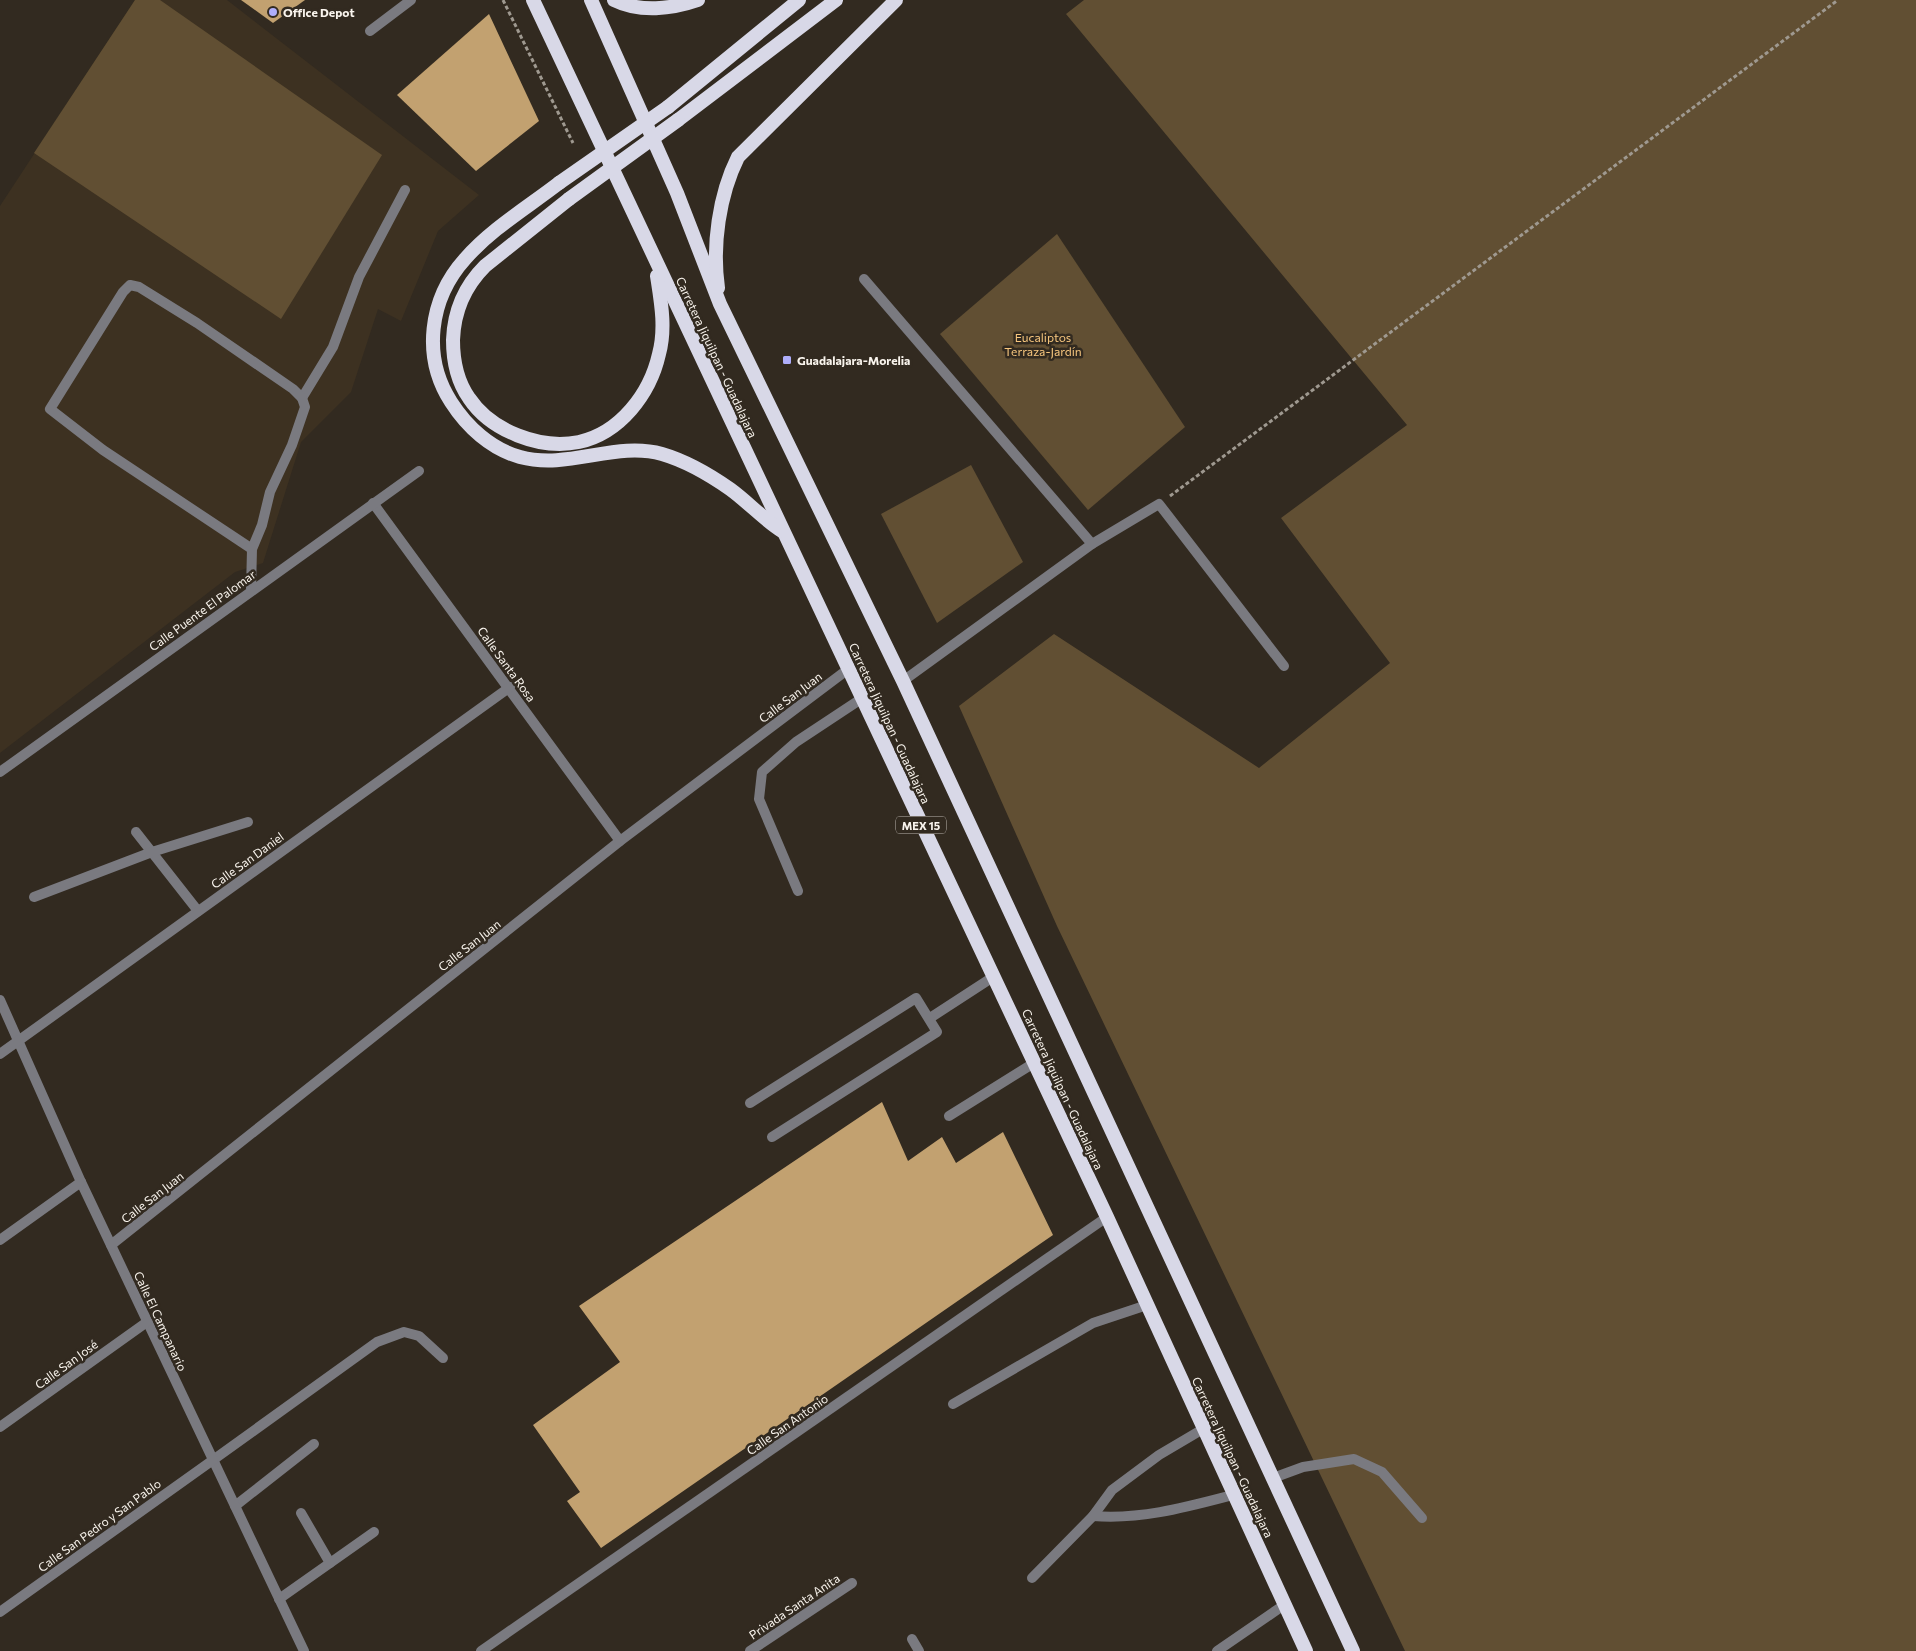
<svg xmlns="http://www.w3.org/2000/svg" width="1916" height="1651" font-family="Commissioner,sans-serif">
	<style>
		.built { fill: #3d3121 }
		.green { fill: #614f33 }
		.building { fill: #c2a170 }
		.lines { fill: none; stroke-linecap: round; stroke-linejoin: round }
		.path { stroke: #9f9990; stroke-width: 3; stroke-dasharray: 4 2.5; stroke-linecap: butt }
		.service { stroke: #7a7a80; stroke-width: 10 }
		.minor { stroke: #7a7a80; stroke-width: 10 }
		.trunk { stroke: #d8d8e7; stroke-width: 14 }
		.trunk-bridge { stroke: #d8d8e7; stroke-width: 14 }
		.poi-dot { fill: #afaefa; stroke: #322a20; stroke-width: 2 }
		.labels { text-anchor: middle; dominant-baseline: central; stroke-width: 5; stroke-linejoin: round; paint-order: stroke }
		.shield { fill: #322a20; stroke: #bdb7b0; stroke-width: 1 }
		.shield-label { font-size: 11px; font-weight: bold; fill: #f9f4ed }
		.poi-label { font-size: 12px; font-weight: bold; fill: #f9f4ed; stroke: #322a20; text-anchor: start }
		.park-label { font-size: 12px; fill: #f8c77e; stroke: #322a20 }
		.street-label { font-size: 12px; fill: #f9f4ed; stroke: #322a20 }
	</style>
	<rect width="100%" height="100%" fill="#322a20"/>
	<polygon class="built" points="135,0 227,0 479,195 438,231 401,321 378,309 351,392 301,442 263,563 235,572 0,753 0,206"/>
	<g class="green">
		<polygon points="135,0 160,0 382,155 281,319 34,153"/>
		<polygon points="1084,0 1916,0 1916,1651 1405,1651 1057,926 959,706 1054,634 1259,768 1390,663 1281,518 1407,425 1066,14"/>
		<polygon points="1057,234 1185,427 1088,510 940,334"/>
		<polygon points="971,465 1023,562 937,623 881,514"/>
	</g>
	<g class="building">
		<polygon points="241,0 305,0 273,23"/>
		<polygon points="489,14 539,121 476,171 397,95"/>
		<polygon points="882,1102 908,1161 942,1137 956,1163 1003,1132 1053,1235 601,1548 567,1501 580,1492 533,1425 620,1362 579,1306"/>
	</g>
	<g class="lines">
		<g class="path">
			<polyline points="503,0 573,143"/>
			<polyline points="1170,496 1838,0"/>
		</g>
		<g class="service">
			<polyline points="370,31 411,0"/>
			<polyline points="864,279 1092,544"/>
			<polyline points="302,398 333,347 359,277 405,190"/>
			<polyline points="251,590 252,549 262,525 270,492 292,445 305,407 302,398 293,389 197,323 139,287 130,285 123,292 50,409 103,450 252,549"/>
			<polyline points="903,681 1092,544 1159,504 1284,666"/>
			<polyline points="136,832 198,911"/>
			<polyline points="798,891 759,799 762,772 796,742 861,699"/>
			<polyline points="34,897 152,852 248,822"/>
			<polyline points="930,1018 993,977"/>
			<polyline points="750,1103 916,998 937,1032 772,1137"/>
			<polyline points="949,1116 1034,1063"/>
			<polyline points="953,1404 1093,1323 1147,1305"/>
			<polyline points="213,1460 377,1342 404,1332 419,1336 443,1358"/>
			<polyline points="1273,1478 1303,1467 1354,1459 1382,1472 1422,1518"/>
			<polyline points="235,1506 314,1444"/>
			<polyline points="301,1513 330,1563"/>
			<path d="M1093 1516C1141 1520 1187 1507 1233 1495"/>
			<polyline points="1032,1578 1093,1516 1112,1490 1159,1455 1203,1429"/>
			<polyline points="279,1599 374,1532"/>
		</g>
		<g class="minor">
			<polyline points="373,503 620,841"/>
			<polyline points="0,772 419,471"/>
			<polyline points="0,1000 81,1182 304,1651"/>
			<polyline points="0,1054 510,687"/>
			<polyline points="0,1240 81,1182"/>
			<polyline points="111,1245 620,841 847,670"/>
			<polyline points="0,1427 147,1322"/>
			<polyline points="0,1612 213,1460"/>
			<polyline points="912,1639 919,1651"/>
			<polyline points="481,1651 1107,1217"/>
			<polyline points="750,1651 852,1583"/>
			<polyline points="1217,1651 1284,1605"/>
		</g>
		<g class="trunk">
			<polyline points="533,0 1107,1217 1306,1651"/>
			<polyline points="591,0 677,193 720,304 903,681 1353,1651"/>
			<path d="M614 0C640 13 672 9 698 0"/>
			<polyline points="668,107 799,0"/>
			<polyline points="678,120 836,0"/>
			<path d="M559 183C528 207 491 229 465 259 429 299 422 357 451 402 467 427 491 449 520 457 569 470 615 441 662 454 686 461 710 475 730 489 748 502 763 519 782 531"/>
			<path d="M569 199 485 266C465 286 454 311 453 340 453 360 457 381 469 398 491 431 540 450 579 442 620 433 650 394 659 354 666 328 661 302 657 276"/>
			<path d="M718 288C712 246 719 195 738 157L896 0"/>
		</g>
		<g class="trunk-bridge">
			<polyline points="559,183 668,107"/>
			<polyline points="569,199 678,120"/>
		</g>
	</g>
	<g class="poi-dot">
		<circle cx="273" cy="12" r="5"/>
		<rect x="782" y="355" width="10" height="10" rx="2.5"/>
	</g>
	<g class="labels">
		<rect class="shield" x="896" y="816.5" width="50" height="17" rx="4"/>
		<g class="shield-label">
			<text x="921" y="825">MEX 15</text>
		</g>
		<g class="poi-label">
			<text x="283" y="12">Office Depot</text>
			<text x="797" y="360">Guadalajara-Morelia</text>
		</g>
		<g class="park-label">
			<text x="1043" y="337">Eucaliptos<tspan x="1043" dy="14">Terraza-Jardín</tspan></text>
		</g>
		<g class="street-label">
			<text transform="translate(717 357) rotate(65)">Carretera Jiquilpan - Guadalajara</text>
			<text transform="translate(202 610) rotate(-36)">Calle Puente El Palomar</text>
			<text transform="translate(507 664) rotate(54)">Calle Santa Rosa</text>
			<text transform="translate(790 697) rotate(-37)">Calle San Juan</text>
			<text transform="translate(890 723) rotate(65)">Carretera Jiquilpan - Guadalajara</text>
			<text transform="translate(247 860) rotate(-36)">Calle San Daniel</text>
			<text transform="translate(469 945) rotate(-38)">Calle San Juan</text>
			<text transform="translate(1063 1089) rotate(65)">Carretera Jiquilpan - Guadalajara</text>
			<text transform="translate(152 1197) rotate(-38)">Calle San Juan</text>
			<text transform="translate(161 1321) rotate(65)">Calle El Campanario</text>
			<text transform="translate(66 1364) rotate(-36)">Calle San José</text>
			<text transform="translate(787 1424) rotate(-35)">Calle San Antonio</text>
			<text transform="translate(1233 1457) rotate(65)">Carretera Jiquilpan - Guadalajara</text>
			<text transform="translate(99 1525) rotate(-36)">Calle San Pedro y San Pablo</text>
			<text transform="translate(794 1606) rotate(-34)">Privada Santa Anita</text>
		</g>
	</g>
</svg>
